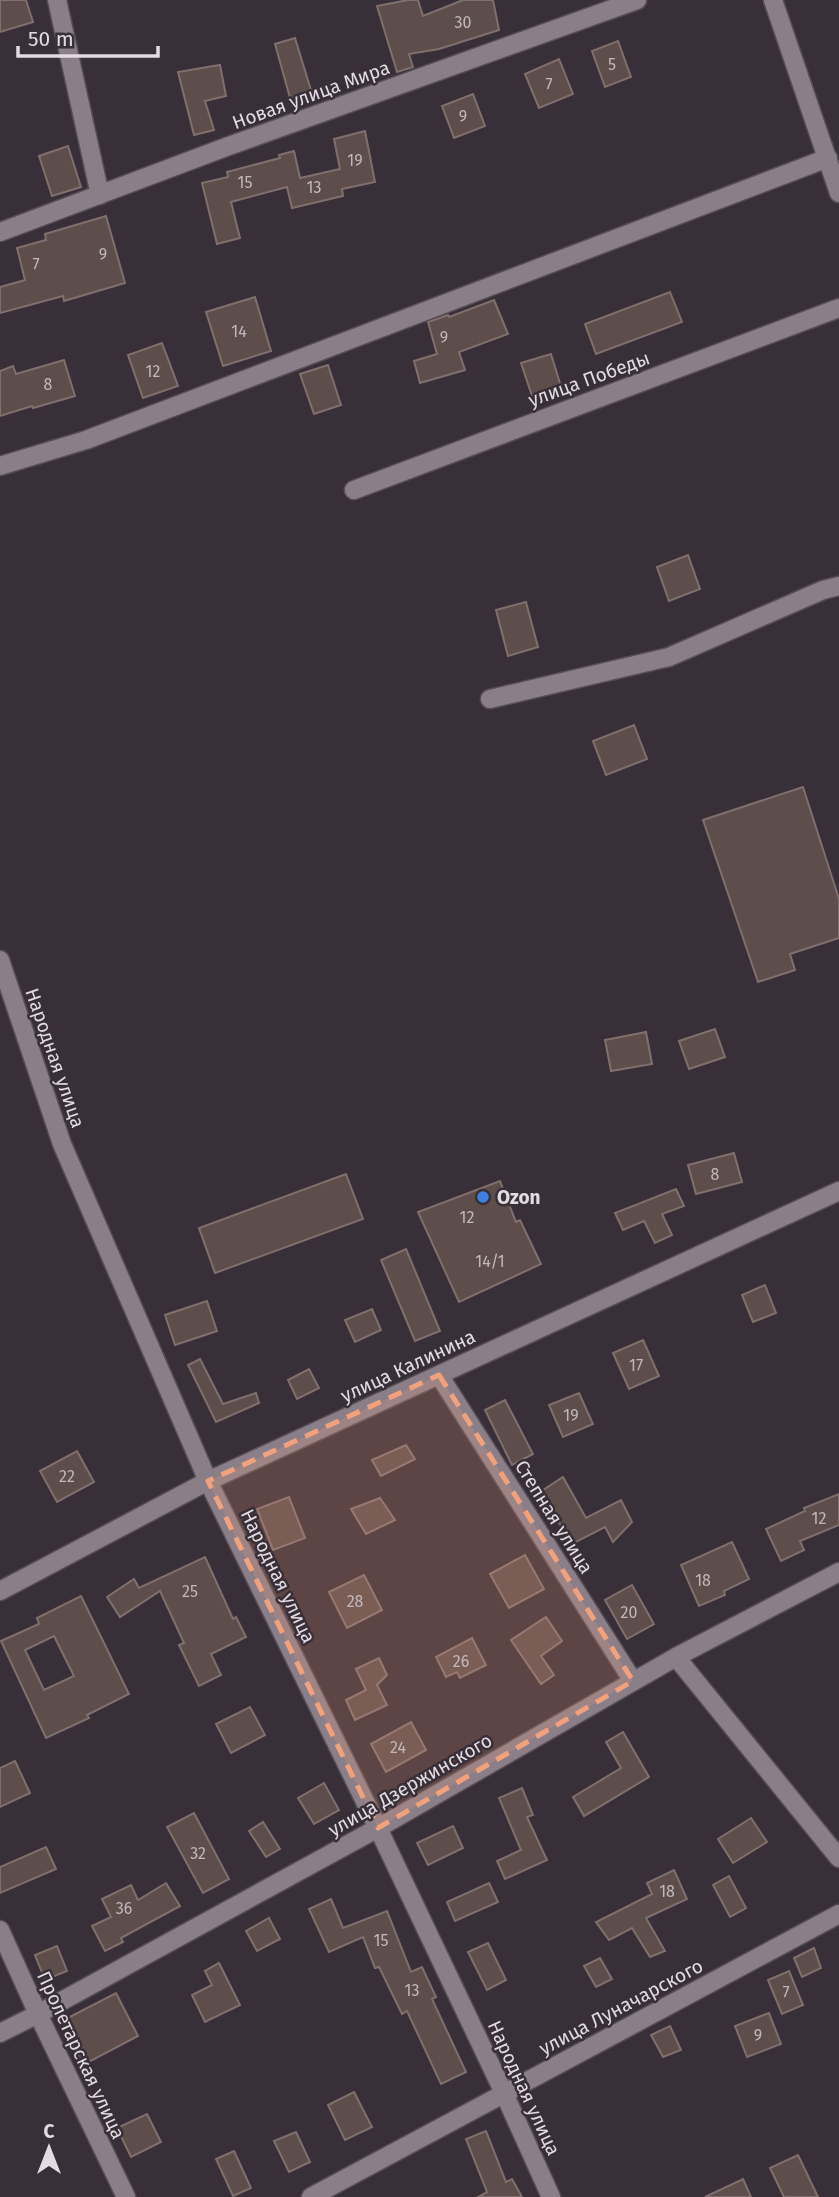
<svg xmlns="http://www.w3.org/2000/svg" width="839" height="2197" font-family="'Fira Sans',sans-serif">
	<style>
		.building { fill: #5d4e4c; stroke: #806f6d; stroke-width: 2; fill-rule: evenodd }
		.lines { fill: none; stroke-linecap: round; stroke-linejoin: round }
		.minor-casing { stroke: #564e55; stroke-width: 21 }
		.minor { stroke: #8a7e88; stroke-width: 18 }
		.marked { fill: #f1a17c; fill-opacity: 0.2; stroke: #f1a17c; stroke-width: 5; stroke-dasharray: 14 9; stroke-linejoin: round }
		.shop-dot { fill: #3f7fe0; stroke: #392f38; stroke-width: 2.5 }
		.labels { text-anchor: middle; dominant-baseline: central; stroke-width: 5; stroke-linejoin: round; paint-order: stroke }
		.number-label { font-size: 16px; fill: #c1b8bc }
		.street-label { font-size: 19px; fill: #e2dbe1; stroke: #392f38 }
		.poi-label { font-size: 19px; font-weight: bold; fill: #e2dbe1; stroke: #392f38; text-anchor: start }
	</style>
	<rect width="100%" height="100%" fill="#392f38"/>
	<g class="building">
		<polygon points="0,0 26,0 33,22 0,32"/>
		<polygon points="408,0 418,0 423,16 463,0 493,0 499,30 439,49 409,54 413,67 397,72 377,6"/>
		<polygon points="295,38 314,100 292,105 275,44"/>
		<polygon points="618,41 631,77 605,87 592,51"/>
		<polygon points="559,59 573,94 539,108 525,74"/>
		<polygon points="220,65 226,96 205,101 214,130 194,135 178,72"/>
		<polygon points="473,94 485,126 454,138 442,106"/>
		<polygon points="365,131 375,182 342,189 343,196 292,208 287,187 231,202 240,238 217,244 202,183 228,177 227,172 280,158 279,155 294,151 300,178 340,169 334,139"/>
		<polygon points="68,146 81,187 52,196 39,156"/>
		<polygon points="106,216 125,283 64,301 63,296 0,313 0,287 25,280 17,248 46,240 45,234"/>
		<polygon points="670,292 682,322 596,354 585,324"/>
		<polygon points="255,297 271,351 223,366 206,312"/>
		<polygon points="494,300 508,334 459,352 465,370 420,383 414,361 437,354 428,322 448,315 449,317"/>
		<polygon points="162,343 178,386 143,398 128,355"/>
		<polygon points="551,354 563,393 534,402 521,363"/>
		<polygon points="64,360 75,396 33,408 32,406 0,416 0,371 13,366 16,374"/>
		<polygon points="328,365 341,405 314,414 300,374"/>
		<polygon points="688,555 700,589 669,601 657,567"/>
		<polygon points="526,602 538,647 508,656 496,610"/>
		<polygon points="634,725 647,759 606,775 593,741"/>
		<polygon points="803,787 839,899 839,938 790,954 795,970 758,982 703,820"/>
		<polygon points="715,1029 725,1057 689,1069 679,1041"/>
		<polygon points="646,1032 652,1064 611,1071 605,1040"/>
		<polygon points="734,1153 742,1182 696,1194 688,1165"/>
		<polygon points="346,1174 363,1219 215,1273 199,1228"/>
		<polygon points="500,1181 516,1222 520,1220 541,1264 459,1302 418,1212"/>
		<polygon points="676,1189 684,1206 662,1214 672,1235 655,1243 644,1221 623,1230 615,1213"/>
		<polygon points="406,1249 440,1331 415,1341 381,1260"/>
		<polygon points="765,1285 776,1313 753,1322 742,1295"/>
		<polygon points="207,1301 217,1331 175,1345 165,1315"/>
		<polygon points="372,1309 381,1330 355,1342 345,1320"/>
		<polygon points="643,1340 659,1376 629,1389 613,1353"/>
		<polygon points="200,1359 223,1404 256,1393 259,1403 216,1422 188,1365"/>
		<polygon points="309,1369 319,1388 297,1399 288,1380"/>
		<polygon points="579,1393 593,1424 563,1437 549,1405"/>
		<polygon points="505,1400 533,1454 512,1465 485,1410"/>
		<polygon points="406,1445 415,1459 381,1476 372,1460"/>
		<polygon points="77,1451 94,1482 57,1502 40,1471"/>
		<polygon points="563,1477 586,1518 621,1500 632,1522 613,1542 605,1527 572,1544 540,1492"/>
		<polygon points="839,1494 839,1525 800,1541 804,1550 781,1561 766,1529 805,1511 804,1508"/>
		<polygon points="289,1497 305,1538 273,1550 257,1509"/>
		<polygon points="380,1498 395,1520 366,1534 351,1509"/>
		<polygon points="732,1542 749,1579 724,1591 725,1595 699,1606 681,1565"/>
		<polygon points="525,1555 544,1589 509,1608 490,1574"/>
		<polygon points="205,1557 233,1619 236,1617 246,1637 211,1654 221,1675 199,1686 179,1645 184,1643 160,1591 120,1617 107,1597 134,1579 139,1588"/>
		<polygon points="364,1575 382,1610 347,1628 329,1592"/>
		<polygon points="632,1585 654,1624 627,1639 605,1600"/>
		<path d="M81 1596 129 1694 87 1715 89 1718 46 1738 1 1641 39 1624 37 1618ZM54 1636 74 1676 44 1690 25 1650Z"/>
		<polygon points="546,1617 562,1641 541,1656 554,1675 541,1684 511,1640"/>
		<polygon points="472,1638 486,1665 460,1678 457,1672 446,1677 436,1657"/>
		<polygon points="379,1658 387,1675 377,1685 387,1705 355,1720 346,1700 366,1690 356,1669"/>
		<polygon points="250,1707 265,1735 231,1753 216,1724"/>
		<polygon points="411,1722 426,1750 386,1772 371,1744"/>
		<polygon points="623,1732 649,1777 584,1816 573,1797 621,1768 606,1742"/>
		<polygon points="15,1761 30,1793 0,1807 0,1768"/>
		<polygon points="324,1783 339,1810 314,1824 298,1798"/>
		<polygon points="522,1788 533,1815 527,1817 547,1860 505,1879 497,1861 521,1850 499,1798"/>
		<polygon points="194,1813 229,1879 203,1893 167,1827"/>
		<polygon points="751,1818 767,1842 733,1863 718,1839"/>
		<polygon points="263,1822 280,1849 266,1857 249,1831"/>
		<polygon points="453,1826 463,1848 428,1865 417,1843"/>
		<polygon points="46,1847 56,1869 0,1893 0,1867"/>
		<polygon points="674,1870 687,1899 646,1918 665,1951 650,1957 632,1928 609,1940 596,1922 652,1894 647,1883"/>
		<polygon points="729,1876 746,1908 730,1917 713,1885"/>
		<polygon points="166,1883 180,1906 121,1938 123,1942 105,1951 92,1926 111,1917 102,1899 131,1885 138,1900"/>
		<polygon points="489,1883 498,1902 455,1921 447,1902"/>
		<polygon points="331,1899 343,1928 387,1911 411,1972 422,1967 436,1997 432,1999 466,2072 441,2084 407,2011 402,2014 379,1967 375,1968 363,1937 329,1952 309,1909"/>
		<polygon points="269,1918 280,1939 257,1951 246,1931"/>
		<polygon points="488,1943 506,1980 487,1990 468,1952"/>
		<polygon points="57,1946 67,1971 45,1980 35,1955"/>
		<polygon points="814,1948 821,1968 802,1977 794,1958"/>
		<polygon points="600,1958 612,1979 596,1987 584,1966"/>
		<polygon points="219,1963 240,2005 205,2022 192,1995 212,1985 205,1971"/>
		<polygon points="789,1971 803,2005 782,2014 768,1980"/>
		<polygon points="116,1993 138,2036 83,2065 60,2022"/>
		<polygon points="769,2013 781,2044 747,2057 735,2026"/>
		<polygon points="670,2026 681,2050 663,2057 651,2035"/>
		<polygon points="354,2092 372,2127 345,2140 328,2105"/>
		<polygon points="147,2114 161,2142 131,2157 117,2128"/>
		<polygon points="486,2131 506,2182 512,2179 522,2197 478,2197 487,2192 466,2139"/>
		<polygon points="296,2132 310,2162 289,2172 274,2141"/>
		<polygon points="234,2151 251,2188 233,2196 216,2159"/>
		<polygon points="798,2155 818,2197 784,2197 770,2168"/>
		<polygon points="743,2179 751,2197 705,2197"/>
	</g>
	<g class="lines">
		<g class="minor-casing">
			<g id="minor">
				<polyline points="57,0 100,195"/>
				<polyline points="773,0 839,193"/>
				<polyline points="0,232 226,147 637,0"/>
				<polyline points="0,466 86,440 828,158"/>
				<polyline points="354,490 839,308"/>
				<polyline points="490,699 669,657 823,590 839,586"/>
				<polyline points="0,960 62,1144 208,1481 378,1828 504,2093 551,2197"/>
				<polyline points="439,1375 633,1681"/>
				<polyline points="0,1591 208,1481 839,1191"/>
				<polyline points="676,1657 839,1858"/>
				<polyline points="0,1930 38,2014 126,2197"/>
				<polyline points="0,2033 38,2014 378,1828 676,1657 839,1572"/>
				<polyline points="311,2197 839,1914"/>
			</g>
		</g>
		<use href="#minor" class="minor"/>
	</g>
	<path class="marked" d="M439 1375 633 1681 378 1828 208 1481Z"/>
	<circle class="shop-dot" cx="483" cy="1197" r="7"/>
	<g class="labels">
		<g class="number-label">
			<text x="463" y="22">30</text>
			<text x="612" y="64">5</text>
			<text x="549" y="84">7</text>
			<text x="463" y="116">9</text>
			<text x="355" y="160">19</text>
			<text x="245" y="182">15</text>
			<text x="314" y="187">13</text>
			<text x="103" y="254">9</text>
			<text x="36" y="264">7</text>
			<text x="239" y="331">14</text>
			<text x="444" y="337">9</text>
			<text x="153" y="371">12</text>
			<text x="48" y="384">8</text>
			<text x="715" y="1174">8</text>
			<text x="467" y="1217">12</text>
			<text x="490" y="1261">14/1</text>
			<text x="636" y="1365">17</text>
			<text x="571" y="1415">19</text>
			<text x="67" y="1476">22</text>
			<text x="819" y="1518">12</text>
			<text x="703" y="1580">18</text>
			<text x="190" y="1591">25</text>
			<text x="355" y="1601">28</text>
			<text x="629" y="1612">20</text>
			<text x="461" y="1661">26</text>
			<text x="398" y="1747">24</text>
			<text x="198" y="1853">32</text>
			<text x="667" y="1891">18</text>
			<text x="124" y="1908">36</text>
			<text x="381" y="1940">15</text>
			<text x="412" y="1990">13</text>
			<text x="786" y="1992">7</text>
			<text x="758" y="2035">9</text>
		</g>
		<g class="street-label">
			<text transform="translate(311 95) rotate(-20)">Новая улица Мира</text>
			<text transform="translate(589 379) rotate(-20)">улица Победы</text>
			<text transform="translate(55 1058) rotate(71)">Народная улица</text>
			<text transform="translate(408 1366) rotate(-25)">улица Калинина</text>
			<text transform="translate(554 1517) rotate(58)">Степная улица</text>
			<text transform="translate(278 1576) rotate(64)">Народная улица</text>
			<text transform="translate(410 1785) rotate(-30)">улица Дзержинского</text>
			<text transform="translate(621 2007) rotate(-28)">улица Луначарского</text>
			<text transform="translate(81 2055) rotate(65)">Пролетарская улица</text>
			<text transform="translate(524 2088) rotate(65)">Народная улица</text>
		</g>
		<g class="poi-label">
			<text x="497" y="1197">Ozon</text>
		</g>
	</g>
	<g transform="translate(49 2148)" stroke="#392f38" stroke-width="5" paint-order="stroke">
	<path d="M0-5L12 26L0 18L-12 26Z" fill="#e2dbe1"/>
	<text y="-10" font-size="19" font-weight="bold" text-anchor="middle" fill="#e2dbe1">С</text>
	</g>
	<path d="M18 46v10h140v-10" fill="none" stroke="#e2dbe1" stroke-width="3.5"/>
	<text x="28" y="46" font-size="21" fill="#e2dbe1" stroke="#392f38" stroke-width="5" paint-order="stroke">50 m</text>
</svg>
